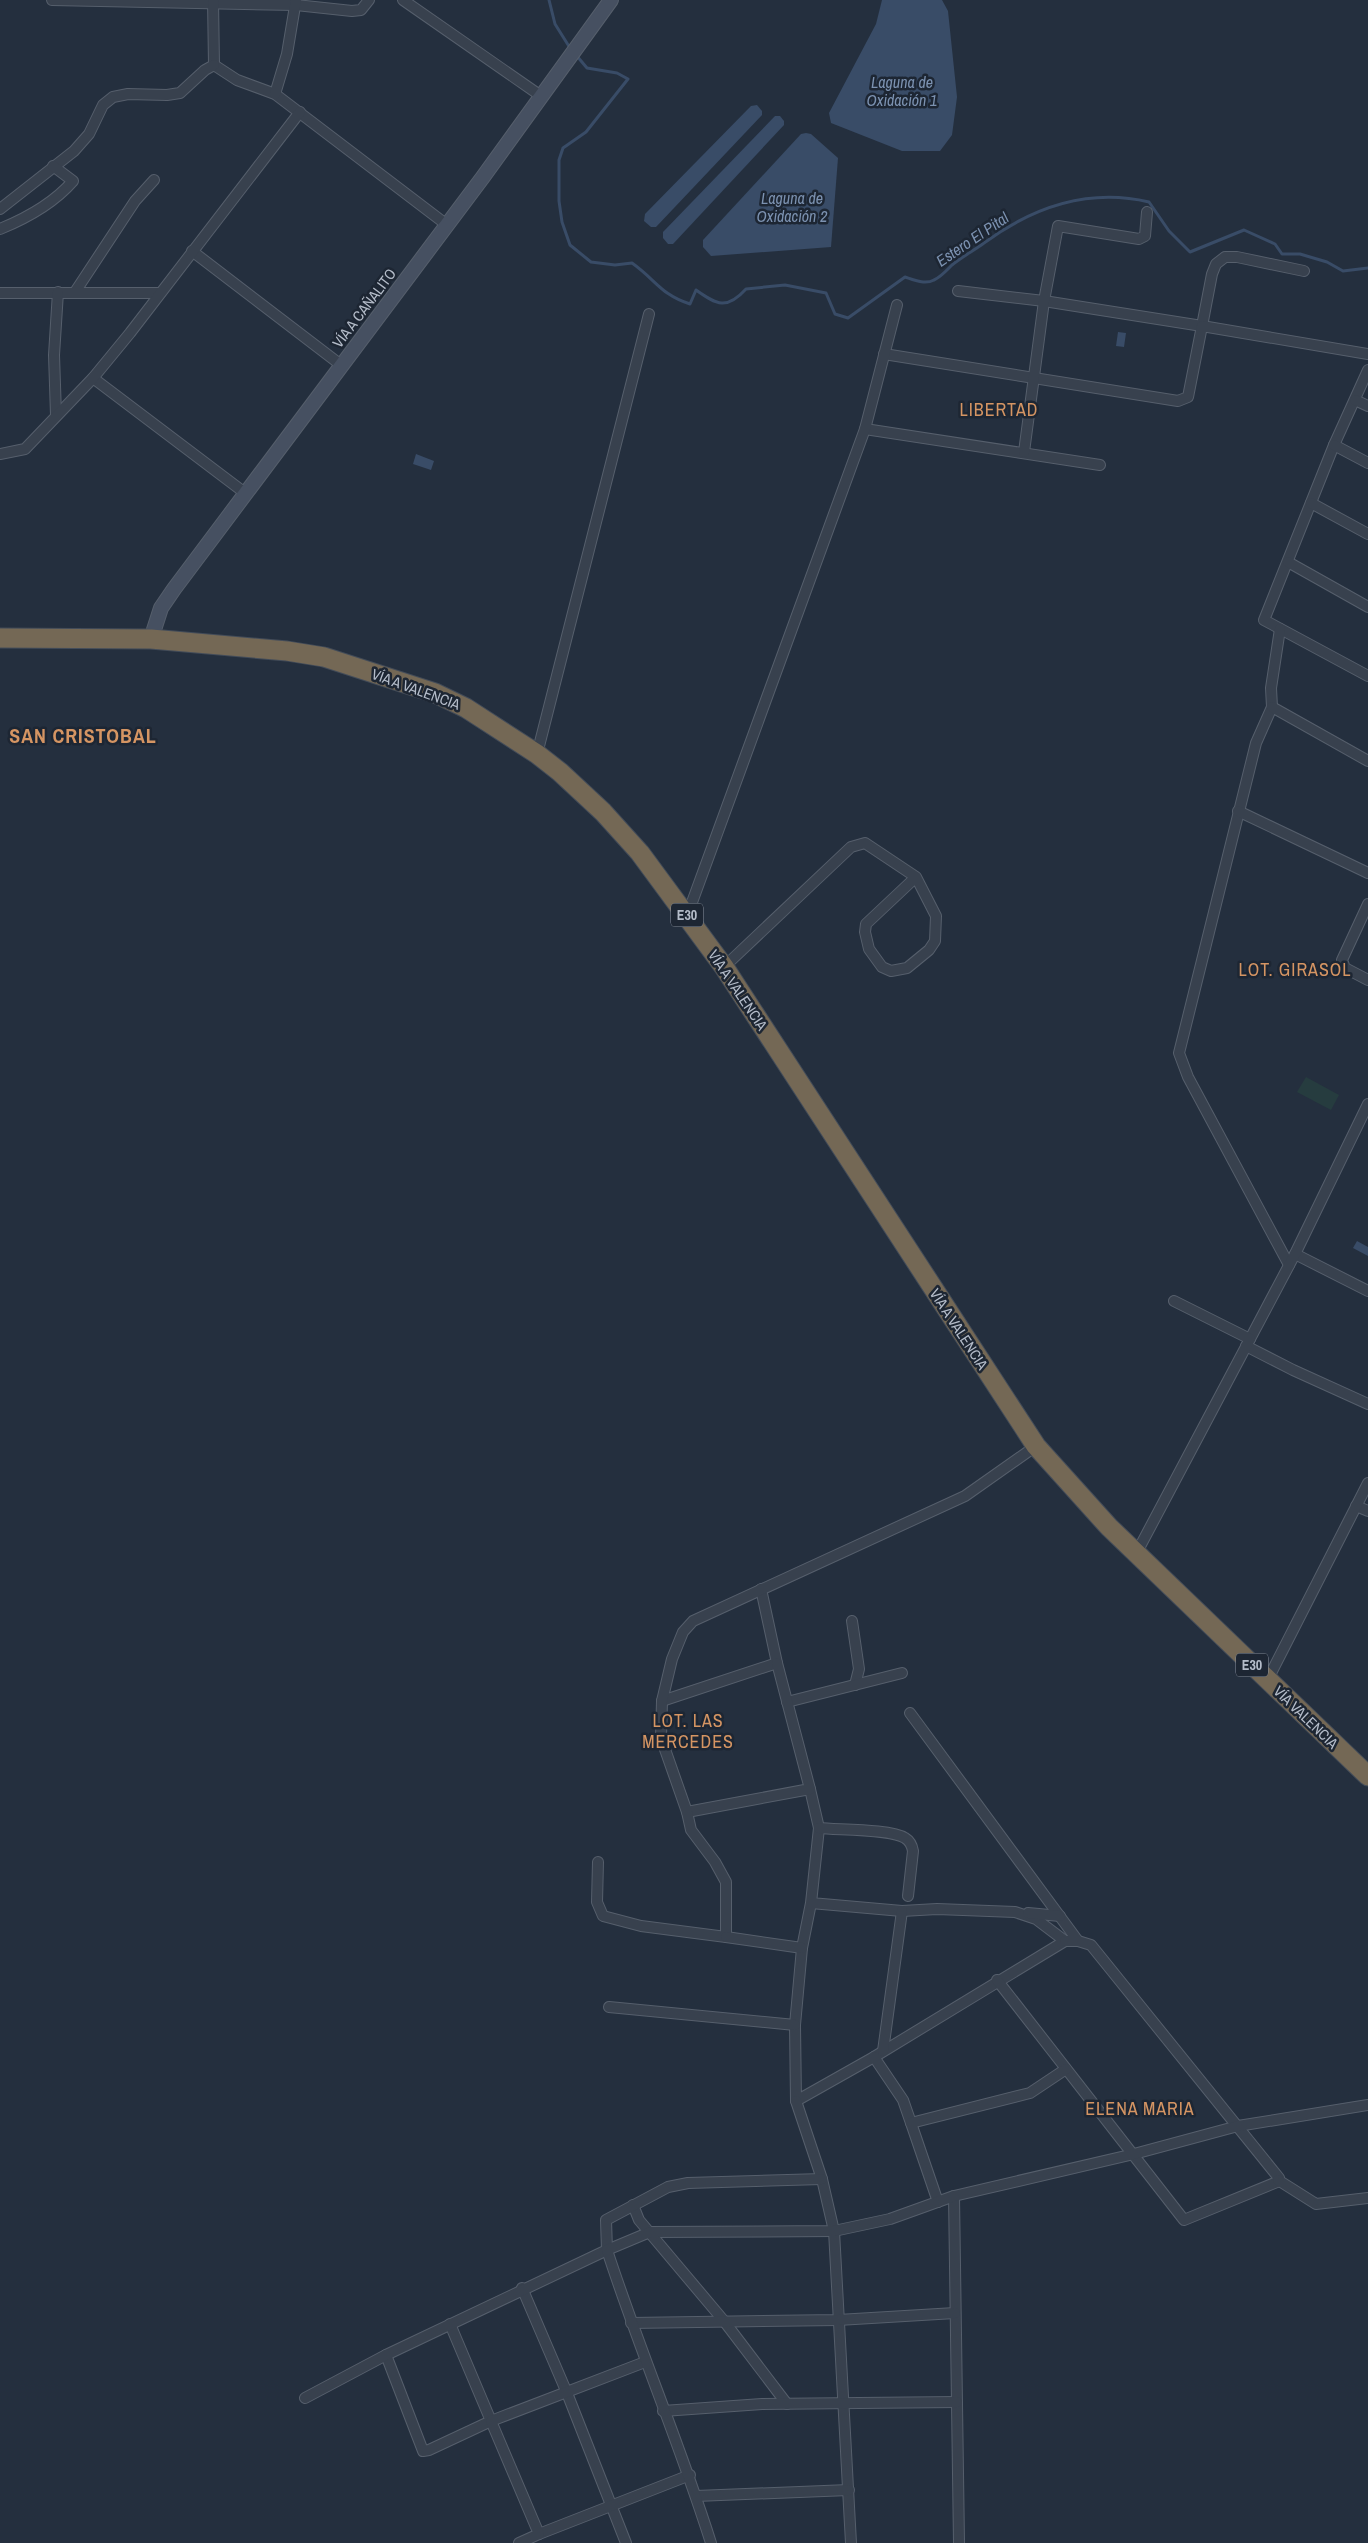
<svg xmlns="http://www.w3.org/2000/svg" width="1368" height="2543" font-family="'Archivo Narrow',sans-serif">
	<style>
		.green { fill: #263c3f }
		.water { fill: #394c67 }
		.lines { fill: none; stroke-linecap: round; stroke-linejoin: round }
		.stream { stroke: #394c67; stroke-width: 3 }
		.street-casing { stroke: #565f6c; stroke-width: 12 }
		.secondary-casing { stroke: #565f6c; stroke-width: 16 }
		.highway-casing { stroke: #434c59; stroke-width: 21 }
		.street { stroke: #38414e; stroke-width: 10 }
		.secondary { stroke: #465061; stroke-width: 14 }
		.highway { stroke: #746855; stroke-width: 19 }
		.labels { text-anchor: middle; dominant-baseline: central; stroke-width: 5; stroke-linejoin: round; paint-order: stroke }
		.shield { fill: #1d2633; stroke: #878f9c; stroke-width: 1 }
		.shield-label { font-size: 14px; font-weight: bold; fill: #b4bcc9 }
		.street-label { font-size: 15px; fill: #b4bcc9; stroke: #1d2633 }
		.water-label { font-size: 16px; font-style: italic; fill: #7c92b1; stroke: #1d2633 }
		.quarter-label { font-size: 18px; letter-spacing: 1px; fill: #d59563; stroke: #1d2633 }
		.district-label { font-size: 20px; font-weight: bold; letter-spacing: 1px; fill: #d59563; stroke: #1d2633 }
	</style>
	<rect width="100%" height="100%" fill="#242f3e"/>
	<polygon class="green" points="1306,1077 1339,1095 1331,1110 1297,1092"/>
	<g class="water">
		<polygon points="882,0 942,0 948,11 957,97 952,135 940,151 902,151 831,123 829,113 876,24"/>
		<polygon points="757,105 762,111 762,115 656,227 651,227 644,221 645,214 751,106"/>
		<polygon points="775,116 780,116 784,121 784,125 673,244 668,244 663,238 663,232"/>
		<polygon points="806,133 811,134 838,158 831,247 711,256 703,247 703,240 801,134"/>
		<polygon points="1118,332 1126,333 1124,347 1116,346"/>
		<polygon points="416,454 434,461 431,470 413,464"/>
		<polygon points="1357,1241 1368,1247 1368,1256 1353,1248"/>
	</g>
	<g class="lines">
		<g class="stream">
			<polyline points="549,0 555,24 570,48"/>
			<path d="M576 55 587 68 617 73 628 79 586 132 563 148 559 160V201L562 222 570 245 591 262 615 265 632 263C656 280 661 295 690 304L696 290C717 305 727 310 746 289L785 285 826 293 835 314 848 318 905 277C914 280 925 285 934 280 941 277 947 270 952 265 962 257 973 251 984 243 1033 207 1089 188 1149 202L1169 231 1190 252 1244 230 1275 244 1282 254H1300L1327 262 1343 271 1368 268"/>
		</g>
		<g class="street-casing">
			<g id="street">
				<polyline points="52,0 296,5 352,11 361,10 369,0"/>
				<polyline points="213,0 214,65"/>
				<polyline points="403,0 541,96"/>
				<polyline points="214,65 237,80 275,94 447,225"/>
				<polyline points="275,94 287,54 296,0"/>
				<polyline points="0,209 74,151 89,134 103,105 113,97 128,94 167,95 180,93 205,70 214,65"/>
				<path d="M0 229C27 218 53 204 73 181L53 166"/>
				<polyline points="192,251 341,365"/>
				<polyline points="958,291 1044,301 1202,326 1212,274 1216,264 1225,257 1237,257 1304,271"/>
				<polyline points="75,292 135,201 154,180"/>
				<polyline points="0,293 159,293"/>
				<polyline points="884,354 1178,401 1188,397 1202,326 1368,354"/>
				<polyline points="1368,370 1334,445 1264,620 1368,676"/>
				<polyline points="93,378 245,493"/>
				<polyline points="1355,400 1368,406"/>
				<polyline points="56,415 54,355 58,292"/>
				<polyline points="865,429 1100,465"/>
				<polyline points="1334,445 1368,463"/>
				<polyline points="1024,452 1044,301 1058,226 1139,239 1145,236 1147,212"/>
				<polyline points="0,454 25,449 93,378 130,333 300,112"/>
				<polyline points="1311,503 1368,534"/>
				<polyline points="1288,562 1368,607"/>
				<polyline points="1280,629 1271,688 1272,707 1256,743 1179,1053 1188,1077 1289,1265"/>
				<polyline points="1272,707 1368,761"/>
				<polyline points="537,754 649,314"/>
				<polyline points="1238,811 1368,873"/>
				<polyline points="1368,904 1342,960 1345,968 1368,980"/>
				<polyline points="687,916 865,429 897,305"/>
				<polyline points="724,967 851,847 865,843 916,877 936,916 935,941 929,950 907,968 891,971 882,967 869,949 865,932 866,924 916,877"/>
				<polyline points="1295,1254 1368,1291"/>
				<polyline points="1250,1339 1295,1254 1368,1104"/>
				<polyline points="1246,1346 1293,1370 1368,1404"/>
				<polyline points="1356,1506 1368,1511"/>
				<polyline points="1136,1554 1250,1339 1174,1301"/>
				<polyline points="852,1621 859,1669 855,1685"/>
				<polyline points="1267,1681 1368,1483"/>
				<polyline points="662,1701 777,1663 761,1589"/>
				<polyline points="787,1702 902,1673"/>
				<polyline points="910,1713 1078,1941"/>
				<polyline points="810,1789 819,1828 811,1903 802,1948 795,2025 796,2101 874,2057 1065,1941 1036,1919 1015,1912 937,1909 902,1911 811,1903"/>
				<polyline points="687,1812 810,1789 777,1663"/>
				<path d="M819 1828C838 1830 891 1829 905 1838 910 1841 912 1845 913 1851L908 1896"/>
				<polyline points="598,1862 597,1902 603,1916 641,1926 726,1937 726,1882 715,1862 691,1830 687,1812 661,1738 662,1701 672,1659 683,1632 693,1621 965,1496 1036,1446"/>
				<polyline points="1028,1913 1060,1916"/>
				<polyline points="726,1937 802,1948"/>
				<polyline points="997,1980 1184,2220 1277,2182 1279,2178 1091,1945 1078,1941 1065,1941"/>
				<polyline points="609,2007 795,2025"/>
				<polyline points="883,2051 902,1911"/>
				<polyline points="874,2057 903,2100 911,2123"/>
				<polyline points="796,2101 822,2179 834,2231 851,2543"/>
				<polyline points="1278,2180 1316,2204 1368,2198"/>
				<polyline points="954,2196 959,2543"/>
				<polyline points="938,2202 911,2123 1030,2093 1066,2069"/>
				<polyline points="633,2205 639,2220 724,2321 787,2404"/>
				<polyline points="522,2288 567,2393 626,2543"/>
				<polyline points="631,2323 838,2320 955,2313"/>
				<polyline points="386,2355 423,2451 429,2450 491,2421 450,2324"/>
				<polyline points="305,2398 386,2355 607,2250 606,2220 668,2187 688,2183 822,2179"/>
				<polyline points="663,2411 762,2404 957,2402"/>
				<polyline points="696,2496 849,2490"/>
				<polyline points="539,2534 690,2475"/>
				<polyline points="519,2543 539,2534 491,2421 645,2362"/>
				<path d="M711 2543C680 2444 639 2349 607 2250L650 2232 834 2231 890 2219 954 2196 1134 2154 1238 2126 1368 2105"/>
			</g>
		</g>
		<g class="secondary-casing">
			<polyline id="secondary" points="151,639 161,608 174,589 483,177 611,0"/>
		</g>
		<g class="highway-casing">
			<polyline id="highway" points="0,638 151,639 287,651 324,657 435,693 466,708 537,754 560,772 603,812 640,853 724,967 1036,1446 1109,1527 1368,1776"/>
		</g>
		<use href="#street" class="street"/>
		<use href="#secondary" class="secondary"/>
		<use href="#highway" class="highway"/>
	</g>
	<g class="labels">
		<g class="shield">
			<rect x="671" y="903.5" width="32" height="23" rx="4"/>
			<rect x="1236" y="1653.5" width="32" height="23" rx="4"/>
		</g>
		<g class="shield-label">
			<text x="687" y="915">E30</text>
			<text x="1252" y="1665">E30</text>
		</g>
		<g class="street-label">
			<text transform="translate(364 308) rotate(-53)">VÍA A CAÑALITO</text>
			<text transform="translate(416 689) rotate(20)">VÍA A VALENCIA</text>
			<text transform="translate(738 990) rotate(56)">VÍA A VALENCIA</text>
			<text transform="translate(959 1329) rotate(57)">VÍA A VALENCIA</text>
			<text transform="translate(1306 1717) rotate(44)">VÍA VALENCIA</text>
		</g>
		<g class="water-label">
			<text x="902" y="82">Laguna de<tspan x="902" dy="18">Oxidación 1</tspan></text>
			<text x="792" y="198">Laguna de<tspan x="792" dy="18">Oxidación 2</tspan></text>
			<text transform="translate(972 239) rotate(-34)">Estero El Pital</text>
		</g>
		<g class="quarter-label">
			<text x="999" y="409">LIBERTAD</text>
			<text x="1295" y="969">LOT. GIRASOL</text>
			<text x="688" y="1720">LOT. LAS<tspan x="688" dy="21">MERCEDES</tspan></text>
			<text x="1140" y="2108">ELENA MARIA</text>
		</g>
		<g class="district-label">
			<text x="83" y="735">SAN CRISTOBAL</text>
		</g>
	</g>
</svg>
